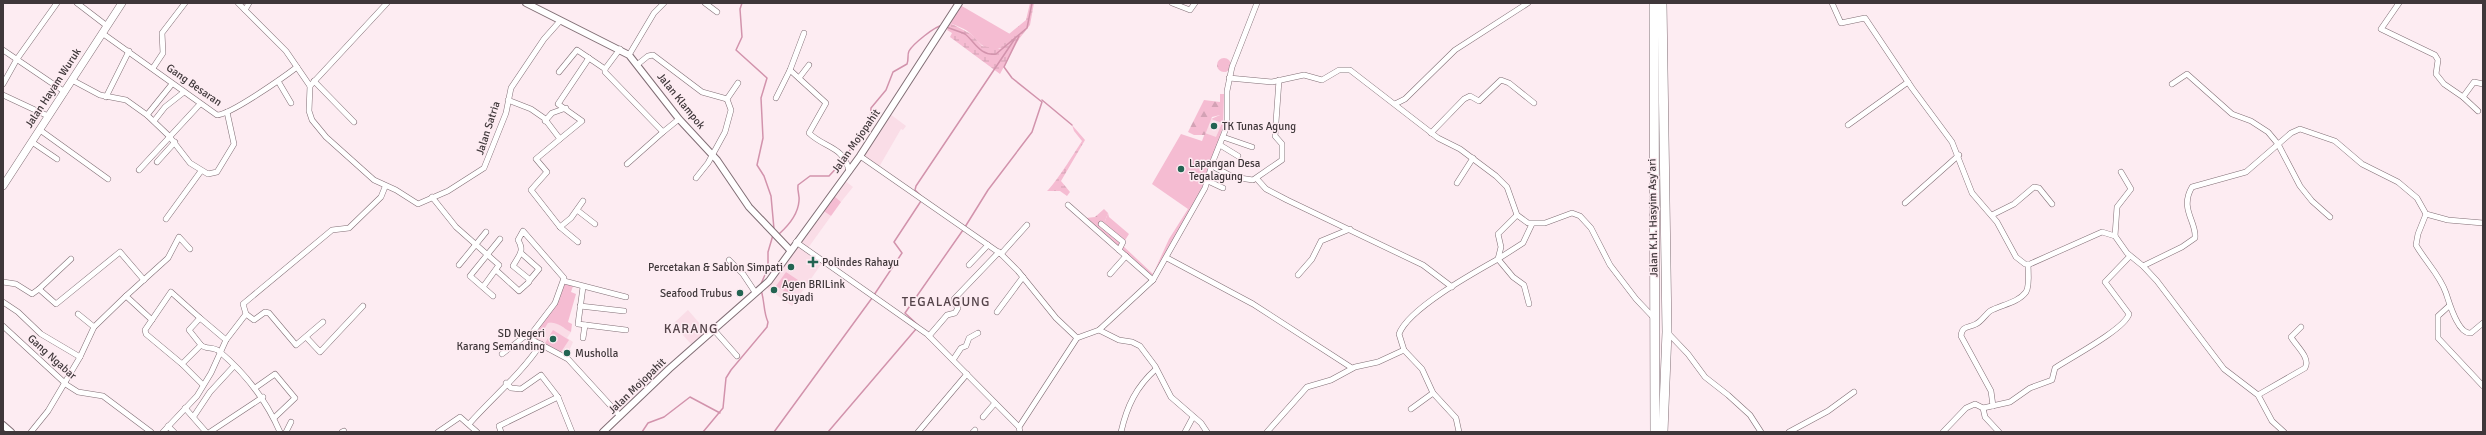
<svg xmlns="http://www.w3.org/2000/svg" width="2486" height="435" font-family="Signika,sans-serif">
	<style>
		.built { fill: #fadde7 }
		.green { fill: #f5bcd2 }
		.forest { fill: url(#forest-firs) }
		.wetland { fill: url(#wetland-marsh) }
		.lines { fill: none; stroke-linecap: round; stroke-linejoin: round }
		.stream { stroke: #d293ac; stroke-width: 1.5 }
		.minor-casing { stroke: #816e75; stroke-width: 6 }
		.tertiary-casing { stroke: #816e75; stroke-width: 8 }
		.secondary-casing { stroke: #816e75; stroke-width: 8 }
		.trunk-casing { stroke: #816e75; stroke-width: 10 }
		.minor { stroke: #fff; stroke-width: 5 }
		.tertiary { stroke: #fff; stroke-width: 6 }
		.secondary { stroke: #fff; stroke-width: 7 }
		.trunk { stroke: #fff; stroke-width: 9 }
		.poi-dot { fill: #236452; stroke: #fdecf2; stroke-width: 1.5 }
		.labels { text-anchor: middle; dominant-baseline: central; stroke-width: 3; stroke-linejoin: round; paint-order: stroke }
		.street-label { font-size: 11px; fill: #3f373a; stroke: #fdecf2 }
		.poi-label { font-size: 11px; fill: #3f373a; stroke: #fdecf2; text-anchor: start }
		.quarter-label { font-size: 13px; letter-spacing: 1px; fill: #544349; stroke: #fdecf2 }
	</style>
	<defs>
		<pattern id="forest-firs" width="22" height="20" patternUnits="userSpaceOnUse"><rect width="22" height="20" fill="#f5bcd2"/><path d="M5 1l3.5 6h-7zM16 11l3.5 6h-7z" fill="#d3a2b5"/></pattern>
		<pattern id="wetland-marsh" width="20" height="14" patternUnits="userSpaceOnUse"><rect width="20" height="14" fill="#f5bcd2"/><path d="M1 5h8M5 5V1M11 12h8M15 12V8" fill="none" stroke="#d3a2b5"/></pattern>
	</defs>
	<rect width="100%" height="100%" fill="#fdecf2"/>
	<g class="built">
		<polygon points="890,114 906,126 903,130 901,129 879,167 863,156"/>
		<polygon points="1211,119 1222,123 1216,138 1205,133"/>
		<polygon points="844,180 853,187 841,202 833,195"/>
		<polygon points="822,210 831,216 808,248 799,242"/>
		<polygon points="796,246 822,263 792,306 767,288"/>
		<polygon points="688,310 707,332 692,345 673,324"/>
		<polygon points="548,323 556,323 571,332 567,338 573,342 569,351 572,352 569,358 537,340"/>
	</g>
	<g class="green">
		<path d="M960 5 1010 34 1001 48C987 53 979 43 971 34 966 29 957 26 950 23Z"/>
		<polygon points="1220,94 1224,94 1223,127 1204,184 1154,277 1099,229 1105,221 1108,213 1109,217 1129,234 1122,245 1153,274 1169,239 1188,209 1152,184 1181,134 1202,141 1205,133 1216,137 1222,123 1211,119 1220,115"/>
		<polygon points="833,195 841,202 831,216 822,210"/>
		<polygon points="786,272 798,280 789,294 776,286"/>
		<path d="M565 284 573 286 571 292 576 294 568 322 572 324 571 332C563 328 557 321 548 323L537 340 533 338V335Z"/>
		<polygon points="553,330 569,340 561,352 545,343"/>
	</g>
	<g class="forest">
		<circle cx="1224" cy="65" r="7"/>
		<polygon points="1204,100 1220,102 1220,115 1212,117 1205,135 1194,135 1188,132"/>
		<polygon points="1104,209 1108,213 1105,221 1099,229 1086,218 1095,217"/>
	</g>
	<g class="wetland">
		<polygon points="1030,3 1034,3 1030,25 1019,39 1000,74 950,37 952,33 947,30 950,23 971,34 982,46 1000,49 1009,34 1026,20"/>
		<path d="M1072 125 1085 140 1061 181 1070 192 1067 196 1060 191H1047C1055 184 1075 152 1082 141L1074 131Z"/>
	</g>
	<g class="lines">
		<g class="stream">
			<polyline points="742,3 740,9 742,37 736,50 767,78 761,98 763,138 757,165 764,176 771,196 774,229"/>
			<path d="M946 27C952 29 959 31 965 34 975 42 980 56 996 54L1027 28 1032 3"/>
			<polyline points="1042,100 1072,125"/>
			<path d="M846 158 854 142 870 125 871 108 886 90 893 72 907 64C909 59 907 55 909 51 913 44 935 26 943 25"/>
			<polyline points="923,198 915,190 916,186 1014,40"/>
			<polyline points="965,227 988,190 1032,132 1042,102 1012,78 1004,67 1019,36"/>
			<path d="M779 234C788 226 798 214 799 201 800 196 797 191 798 185L810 176H829L843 161"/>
			<polyline points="760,286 768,268 768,252 773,235"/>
			<polyline points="874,295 902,253 894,242 921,201"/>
			<polyline points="919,326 905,313 963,230"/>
			<polyline points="642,432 648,423 664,417 690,397 720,413"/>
			<path d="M703 432 723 408 726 378 731 370 767 327 768 322C763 311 765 302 761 290"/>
			<polyline points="774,432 872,298"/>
			<polyline points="828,432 916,329"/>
		</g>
		<g class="minor-casing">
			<g id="minor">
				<polyline points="77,3 107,26"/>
				<polyline points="238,3 286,51 310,86 309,111 312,120 326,137 374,180 396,190 418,204 448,191 484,168 506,113 511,88 544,39 560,21"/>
				<polyline points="705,3 717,12"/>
				<polyline points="1172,3 1190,10 1195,3"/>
				<polyline points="1832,3 1841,23 1865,18 1912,88 1952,142 1972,193 1997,222 2016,257 2025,264 2030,264 2102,232 2115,236 2127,253 2143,266 2157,281 2224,369 2258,395 2272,421 2284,432"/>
				<polyline points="2399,3 2381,29 2435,55 2438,60 2436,74 2444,84 2463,97 2474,82 2483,84"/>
				<polyline points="245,10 249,3"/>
				<path d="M102 33 217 115C230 115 284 77 297 67"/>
				<polyline points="620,49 605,69 605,72 663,132 679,119"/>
				<polyline points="3,50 65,92"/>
				<polyline points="629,55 654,13 664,3"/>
				<polyline points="638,64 648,56 653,55 702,92 727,99"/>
				<polyline points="153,68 163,53 162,33 185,3"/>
				<path d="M790 70 826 103 809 133C824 148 844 146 849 171"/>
				<polyline points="559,72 577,50 605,69"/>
				<polyline points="799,78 809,65"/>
				<polyline points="1229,78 1272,82 1304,75 1322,80 1339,70 1350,70 1438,138 1460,149 1496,176 1507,187 1517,215 1528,223 1545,223 1572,213 1580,216 1591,228 1610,265 1636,299 1654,318"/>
				<polyline points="72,80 100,95 126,100 147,115 169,136 190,163 208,174 217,172 234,144 227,112"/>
				<polyline points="278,81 291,103"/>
				<polyline points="314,81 354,122"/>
				<polyline points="3,84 17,59 57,3"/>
				<polyline points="2172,84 2187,74 2232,114 2251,121 2268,132 2278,144 2300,186 2312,201 2330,217"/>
				<polyline points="310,86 387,3"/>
				<polyline points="3,95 48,116"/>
				<polyline points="106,97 129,51"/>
				<polyline points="2463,97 2478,111"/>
				<polyline points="776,98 790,70 804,33"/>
				<polyline points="508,100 531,109 544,118 560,139 536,159 547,172 531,190 560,227 578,242"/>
				<polyline points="1395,104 1405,99 1455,50 1528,3"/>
				<polyline points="147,115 172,84"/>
				<polyline points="154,121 165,107 184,92"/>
				<polyline points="545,121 552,113 566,108"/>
				<polyline points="1848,125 1908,82"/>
				<polyline points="40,130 108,179"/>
				<polyline points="1431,133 1464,99 1470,96 1479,101 1501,80 1509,83 1534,103"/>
				<polyline points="1223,137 1252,147"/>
				<polyline points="560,139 582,121 558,104 589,58"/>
				<polyline points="32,142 57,159"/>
				<polyline points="1220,145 1238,156"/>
				<polyline points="860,156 1001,254 1018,271 1056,318 1075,336 1077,338 1019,427"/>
				<polyline points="157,162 175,142"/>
				<polyline points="627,164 663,132"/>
				<polyline points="1212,166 1233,177 1253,180 1282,160 1282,144 1275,136 1279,80"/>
				<polyline points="139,170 200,104"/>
				<polyline points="696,178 708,163 725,132 731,110 727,99 738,83"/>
				<polyline points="1257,179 1266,189 1287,200 1423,265 1452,287"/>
				<polyline points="1208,181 1223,188"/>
				<polyline points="1457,183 1473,158"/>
				<polyline points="432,197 456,227 499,265 483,287"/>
				<polyline points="1905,203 1959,155"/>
				<polyline points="1068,205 1153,280"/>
				<polyline points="577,210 595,224"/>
				<path d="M2426 214 2418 234 2416 245C2425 261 2440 275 2446 293 2449 302 2458 335 2471 333L2483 323"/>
				<polyline points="1992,215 2014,204 2034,187 2039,188 2052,204"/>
				<polyline points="166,219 201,171"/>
				<polyline points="1101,224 1123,242 1119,250"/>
				<polyline points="560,227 571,218 583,201"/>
				<polyline points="2115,236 2117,207 2131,189 2121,172"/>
				<polyline points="796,242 927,334 1019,427 1020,432"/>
				<polyline points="521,253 539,269 529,281"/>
				<polyline points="1001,254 1027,225"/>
				<polyline points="1167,258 1253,304 1352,368"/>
				<polyline points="1498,259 1501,247 1498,234 1517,215"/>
				<polyline points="1498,259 1523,243 1532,224"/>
				<polyline points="729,260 743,274 755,292"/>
				<polyline points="459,265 486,232"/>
				<polyline points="969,265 988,245"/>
				<path d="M2143 266 2182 247 2195 238C2197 222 2179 209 2192 187L2246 172 2291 133 2300 129 2335 141 2362 164 2398 182 2417 198 2426 214 2448 220 2483 223"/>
				<path d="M496 270 519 291 529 282V279L513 266C519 255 525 251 518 240L523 231 564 278 555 303 529 337"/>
				<polyline points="1110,274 1126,256"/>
				<polyline points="1298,275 1312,259 1321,241 1350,229"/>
				<polyline points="564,281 626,297"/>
				<polyline points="3,282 16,284 32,294 39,289 56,304 120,252 144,280"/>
				<polyline points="583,287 578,324 626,330"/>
				<polyline points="39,289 71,259"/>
				<polyline points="493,296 470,276 500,239"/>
				<polyline points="3,302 18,312 41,334 80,357 48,411 31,432"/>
				<polyline points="580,306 624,311"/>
				<polyline points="2449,306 2438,316 2438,338 2483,386"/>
				<polyline points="997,312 1023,277"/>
				<polyline points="78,314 94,327"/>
				<polyline points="246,314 254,320 265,312 269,313 296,345 323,322"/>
				<polyline points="152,320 126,296 168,258 179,237 190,249"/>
				<polyline points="3,326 67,385 78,392 103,396 151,432"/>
				<polyline points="714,330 737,356"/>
				<polyline points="1099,330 1119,340 1132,342 1140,346 1155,366 1171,397 1201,423 1207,432"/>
				<polyline points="1667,332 1688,354 1705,377 1728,395 1750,415 1761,432"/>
				<polyline points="929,336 947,315 955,313 958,308 954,303 954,299 999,252"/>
				<polyline points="306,337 320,352 363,306"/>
				<polyline points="583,338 585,325"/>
				<polyline points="1077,338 1099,330 1153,280 1205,188 1213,161 1227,126 1227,91 1232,67 1257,3"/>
				<path d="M201 345C206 350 214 346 220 352 246 374 266 400 280 432"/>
				<path d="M1404 350 1399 334C1408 309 1473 273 1498 259L1513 277 1524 285 1529 304"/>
				<polyline points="502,354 525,336 568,359 620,416"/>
				<polyline points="80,357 94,327 126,296"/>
				<polyline points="953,360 961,348 966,346 969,338 978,333"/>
				<polyline points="182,364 146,334 145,330 171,292 200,318"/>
				<polyline points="506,383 511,388 521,389 541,375 558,397"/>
				<polyline points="203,385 182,364 201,345 189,330 200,318 226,340"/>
				<polyline points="255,388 275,374 295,398 274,418"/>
				<path d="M2258 395 2305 368C2311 358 2296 346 2291 337L2301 327"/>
				<path d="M1993 406 1991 391 1961 336C1962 325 1969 328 1976 324 1982 321 1985 315 1990 311 2000 305 2018 303 2026 292 2030 286 2028 271 2028 264"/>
				<polyline points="185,408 206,432"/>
				<path d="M1983 408 2010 402 2030 388 2052 380 2055 368C2070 358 2125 329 2129 314L2105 282 2130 256"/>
				<polyline points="1411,409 1433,393"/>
				<polyline points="194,416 210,392 234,366"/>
				<polyline points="983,417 995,403"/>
				<path d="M469 424C493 397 521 374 541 344"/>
				<polyline points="168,426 174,432"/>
				<polyline points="163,432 197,396 211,373 226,340 246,314 243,304 332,230 349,228 381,197 385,187"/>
				<polyline points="210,432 263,397"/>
				<polyline points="286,432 291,422"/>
				<polyline points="342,432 344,431"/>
				<polyline points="438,432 460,417 477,432"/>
				<polyline points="501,432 499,426 558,397 572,432"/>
				<polyline points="918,432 967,374"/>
				<polyline points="973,432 975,430"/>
				<path d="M1121 432C1127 406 1136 387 1156 369"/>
				<polyline points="1185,432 1193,417"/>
				<polyline points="1267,432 1307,387 1331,380 1355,367 1378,362 1404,350 1422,369 1433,393 1456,418 1459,432"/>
				<polyline points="1789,432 1828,411 1854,392"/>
				<polyline points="1943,432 1966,408 1975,404 1983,408 1985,417 1999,432"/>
			</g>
		</g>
		<g class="tertiary-casing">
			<g id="tertiary">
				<polyline points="526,3 629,55 679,119 717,160 749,207 790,250"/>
				<polyline points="3,425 11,432"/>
				<polyline points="603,432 669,369 769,281 860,156 959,3"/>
			</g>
		</g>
		<g class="secondary-casing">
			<polyline id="secondary" points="3,186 122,3"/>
		</g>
		<g class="trunk-casing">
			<g id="trunk">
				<polyline points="1654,3 1655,432"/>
				<polyline points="1662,3 1667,332 1663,432"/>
			</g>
		</g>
		<use href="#minor" class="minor"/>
		<use href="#tertiary" class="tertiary"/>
		<use href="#secondary" class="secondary"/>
		<use href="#trunk" class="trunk"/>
	</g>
	<g class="poi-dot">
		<circle cx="1214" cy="126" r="4"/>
		<circle cx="1181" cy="169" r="4"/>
		<path d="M811 256h4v4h4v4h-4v4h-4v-4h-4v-4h4z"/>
		<circle cx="791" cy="267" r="4"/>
		<circle cx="774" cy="290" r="4"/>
		<circle cx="740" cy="293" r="4"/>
		<circle cx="553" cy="339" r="4"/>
		<circle cx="567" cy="353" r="4"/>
	</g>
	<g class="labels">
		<g class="street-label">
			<text transform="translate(194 85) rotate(35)">Gang Besaran</text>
			<text transform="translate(53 88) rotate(-57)">Jalan Hayam Wuruk</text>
			<text transform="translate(681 101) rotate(51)">Jalan Klampok</text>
			<text transform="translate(488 128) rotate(-72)">Jalan Satria</text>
			<text transform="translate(856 141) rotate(-55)">Jalan Mojopahit</text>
			<text transform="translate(1653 218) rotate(-91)">Jalan K.H. Hasyim Asy'ari</text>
			<text transform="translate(52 357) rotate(42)">Gang Ngabar</text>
			<text transform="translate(637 386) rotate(-44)">Jalan Mojopahit</text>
		</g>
		<g class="poi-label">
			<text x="1222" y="126">TK Tunas Agung</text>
			<text x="1189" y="163">Lapangan Desa<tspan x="1189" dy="13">Tegalagung</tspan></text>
			<text x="822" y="262">Polindes Rahayu</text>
			<text x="783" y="267" text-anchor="end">Percetakan &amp; Sablon Simpati</text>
			<text x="782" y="284">Agen BRILink<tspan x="782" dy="13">Suyadi</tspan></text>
			<text x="732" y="293" text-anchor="end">Seafood Trubus</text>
			<text x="545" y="333" text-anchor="end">SD Negeri<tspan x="545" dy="13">Karang Semanding</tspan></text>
			<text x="575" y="353">Musholla</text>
		</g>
		<g class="quarter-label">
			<text x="946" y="302">TEGALAGUNG</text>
			<text x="691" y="329">KARANG</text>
		</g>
	</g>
	<rect width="2486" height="435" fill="none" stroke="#3f373a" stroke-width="8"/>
</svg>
